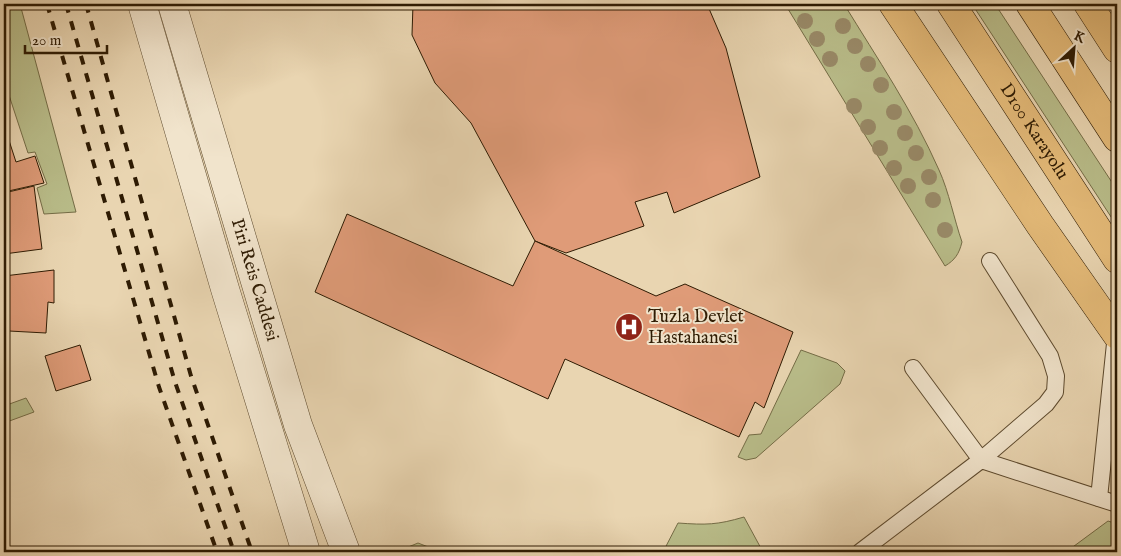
<svg xmlns="http://www.w3.org/2000/svg" width="1121" height="556" font-family="'IM FELL English',serif">
	<style>
		.green { fill: #b9bd8a; stroke: #746c46 }
		.building { fill: #df9b78; stroke: #2e1b03 }
		.lines { fill: none; stroke-linecap: round; stroke-linejoin: round }
		.service-casing { stroke: #5d4a2e; stroke-width: 18 }
		.tertiary-casing { stroke: #5d4a2e; stroke-width: 29 }
		.trunk-casing { stroke: #2e1b03; stroke-width: 29 }
		.service { stroke: #f1e4cc; stroke-width: 16 }
		.tertiary { stroke: #f1e4cc; stroke-width: 28 }
		.trunk { stroke: #e4ba78; stroke-width: 28 }
		.rail { stroke: #2e1b03; stroke-width: 4; stroke-dasharray: 9 9; stroke-linecap: butt }
		.tree { fill: #998a68 }
		.labels { text-anchor: middle; dominant-baseline: central; stroke-width: 4; stroke-linejoin: round; paint-order: stroke }
		.street-label { font-size: 18px; fill: #2e1b03; stroke: #f1e4cc }
		.poi-label { font-size: 18px; fill: #2e1b03; stroke: #f1e4cc; text-anchor: start }
	</style>
	<rect width="100%" height="100%" fill="#e9d5b1"/>
	<filter id="stains"><feTurbulence type="fractalNoise" baseFrequency=".004" numOctaves="4"/><feColorMatrix values="0 0 0 0 .2 0 0 0 0 .09 0 0 0 0 .02 0 0 0 .5 -.17"/></filter>
	<radialGradient id="worn" r=".72"><stop offset=".6" stop-color="#630" stop-opacity="0"/><stop offset="1" stop-color="#630" stop-opacity=".3"/></radialGradient>
	<g class="green">
		<polygon points="4,4 20,4 76,212 44,214 37,188 47,184 35,152 28,153 4,80"/>
		<path d="M785 4H844C877 58 913 111 939 170 949 192 954 219 962 242 959 254 955 260 945 266Z"/>
		<polygon points="972,4 995,4 1117,190 1117,226"/>
		<polygon points="801,350 837,363 845,371 840,384 756,458 746,460 738,457 749,435 761,434"/>
		<polygon points="26,398 34,412 4,423 4,406"/>
		<path d="M744 517 763 552H663L678 523C706 525 717 525 744 517Z"/>
		<polygon points="1108,521 1117,524 1117,552 1066,552"/>
		<polygon points="418,543 441,552 396,552"/>
	</g>
	<g class="building">
		<polygon points="413,4 707,4 726,48 760,177 674,213 667,192 635,202 644,226 566,253 535,241 471,123 435,83 412,35"/>
		<polygon points="4,125 16,162 35,156 44,183 4,192"/>
		<polygon points="34,186 42,249 4,254 4,193"/>
		<polygon points="347,214 513,286 535,241 656,296 685,284 793,332 764,408 755,402 739,437 565,359 548,399 315,292"/>
		<polygon points="54,270 54,303 48,302 46,333 9,331 4,299 4,276"/>
		<polygon points="80,345 91,380 56,391 45,356"/>
	</g>
	<g class="lines">
		<g class="service-casing">
			<g id="service">
				<polyline points="913,368 981,460 1046,404 1055,392 1056,376 1050,356 990,261"/>
				<polyline points="1099,498 1116,334"/>
				<polyline points="860,552 981,460 1117,504"/>
			</g>
		</g>
		<g class="tertiary-casing">
			<g id="tertiary">
				<polyline points="142,4 225,289 306,552"/>
				<path id="s1" d="M172 4 298 425 346 552"/>
			</g>
		</g>
		<g class="trunk-casing">
			<g id="trunk">
				<polyline points="893,4 1040,225 1117,335"/>
				<path id="s2" d="M951 4 1117 259"/>
				<polyline points="1030,4 1117,138"/>
				<polyline points="1088,4 1117,49"/>
			</g>
		</g>
		<use href="#service" class="service"/>
		<use href="#tertiary" class="tertiary"/>
		<use href="#trunk" class="trunk"/>
		<g class="rail">
			<polyline points="47,4 159,387 217,552"/>
			<polyline points="66,4 175,382 234,552"/>
			<polyline points="86,4 191,376 252,552"/>
		</g>
	</g>
	<g class="tree">
		<circle cx="805" cy="21" r="8"/>
		<circle cx="843" cy="26" r="8"/>
		<circle cx="817" cy="39" r="8"/>
		<circle cx="855" cy="46" r="8"/>
		<circle cx="830" cy="59" r="8"/>
		<circle cx="868" cy="64" r="8"/>
		<circle cx="881" cy="85" r="8"/>
		<circle cx="854" cy="106" r="8"/>
		<circle cx="894" cy="112" r="8"/>
		<circle cx="868" cy="127" r="8"/>
		<circle cx="905" cy="133" r="8"/>
		<circle cx="880" cy="148" r="8"/>
		<circle cx="916" cy="153" r="8"/>
		<circle cx="894" cy="168" r="8"/>
		<circle cx="929" cy="177" r="8"/>
		<circle cx="908" cy="186" r="8"/>
		<circle cx="933" cy="200" r="8"/>
		<circle cx="945" cy="230" r="8"/>
	</g>
	<defs>
		<g id="hospital-disc" transform="scale(1.4375)"><circle r="9.5" fill="#8f2418" stroke="#f1e4cc"/><path d="M-5-5h3v3.5h4V-5h3V5h-3V1.5h-4V5h-3Z" fill="#fff"/></g>
	</defs>
	<g fill-rule="evenodd">
		<use href="#hospital-disc" x="629" y="327"/>
	</g>
	<g class="labels">
		<g class="street-label">
			<text stroke="none"><textPath href="#s2" startOffset="152">D100 Karayolu</textPath></text>
			<text stroke="none"><textPath href="#s1" startOffset="288">Piri Reis Caddesi</textPath></text>
		</g>
		<g class="poi-label">
			<text x="648" y="317">Tuzla Devlet<tspan x="648" dy="21">Hastahanesi</tspan></text>
		</g>
	</g>
	<rect width="1121" height="556" fill="none" stroke="#e9d5b1" stroke-width="20"/>
	<rect x="5" y="5" width="1111" height="546" fill="none" stroke="#2e1b03" stroke-width="2.5"/>
	<rect x="10" y="10" width="1101" height="536" fill="none" stroke="#2e1b03"/>
	<g transform="translate(1074 48) rotate(26)" stroke="#f1e4cc" stroke-width="4" paint-order="stroke">
	<path d="M0-4L9 19L0 12L-9 19Z" fill="#2e1b03"/>
	<text y="-8" font-size="14" font-weight="bold" text-anchor="middle" fill="#2e1b03">K</text>
	</g>
	<path d="M25 45v8h82v-8" fill="none" stroke="#2e1b03" stroke-width="2.5"/>
	<text x="32" y="45" font-size="15" fill="#2e1b03" stroke="#f1e4cc" stroke-width="4" paint-order="stroke">20 m</text>
	<rect width="100%" height="100%" filter="url(#stains)"/>
	<rect width="100%" height="100%" fill="url(#worn)"/>
</svg>
